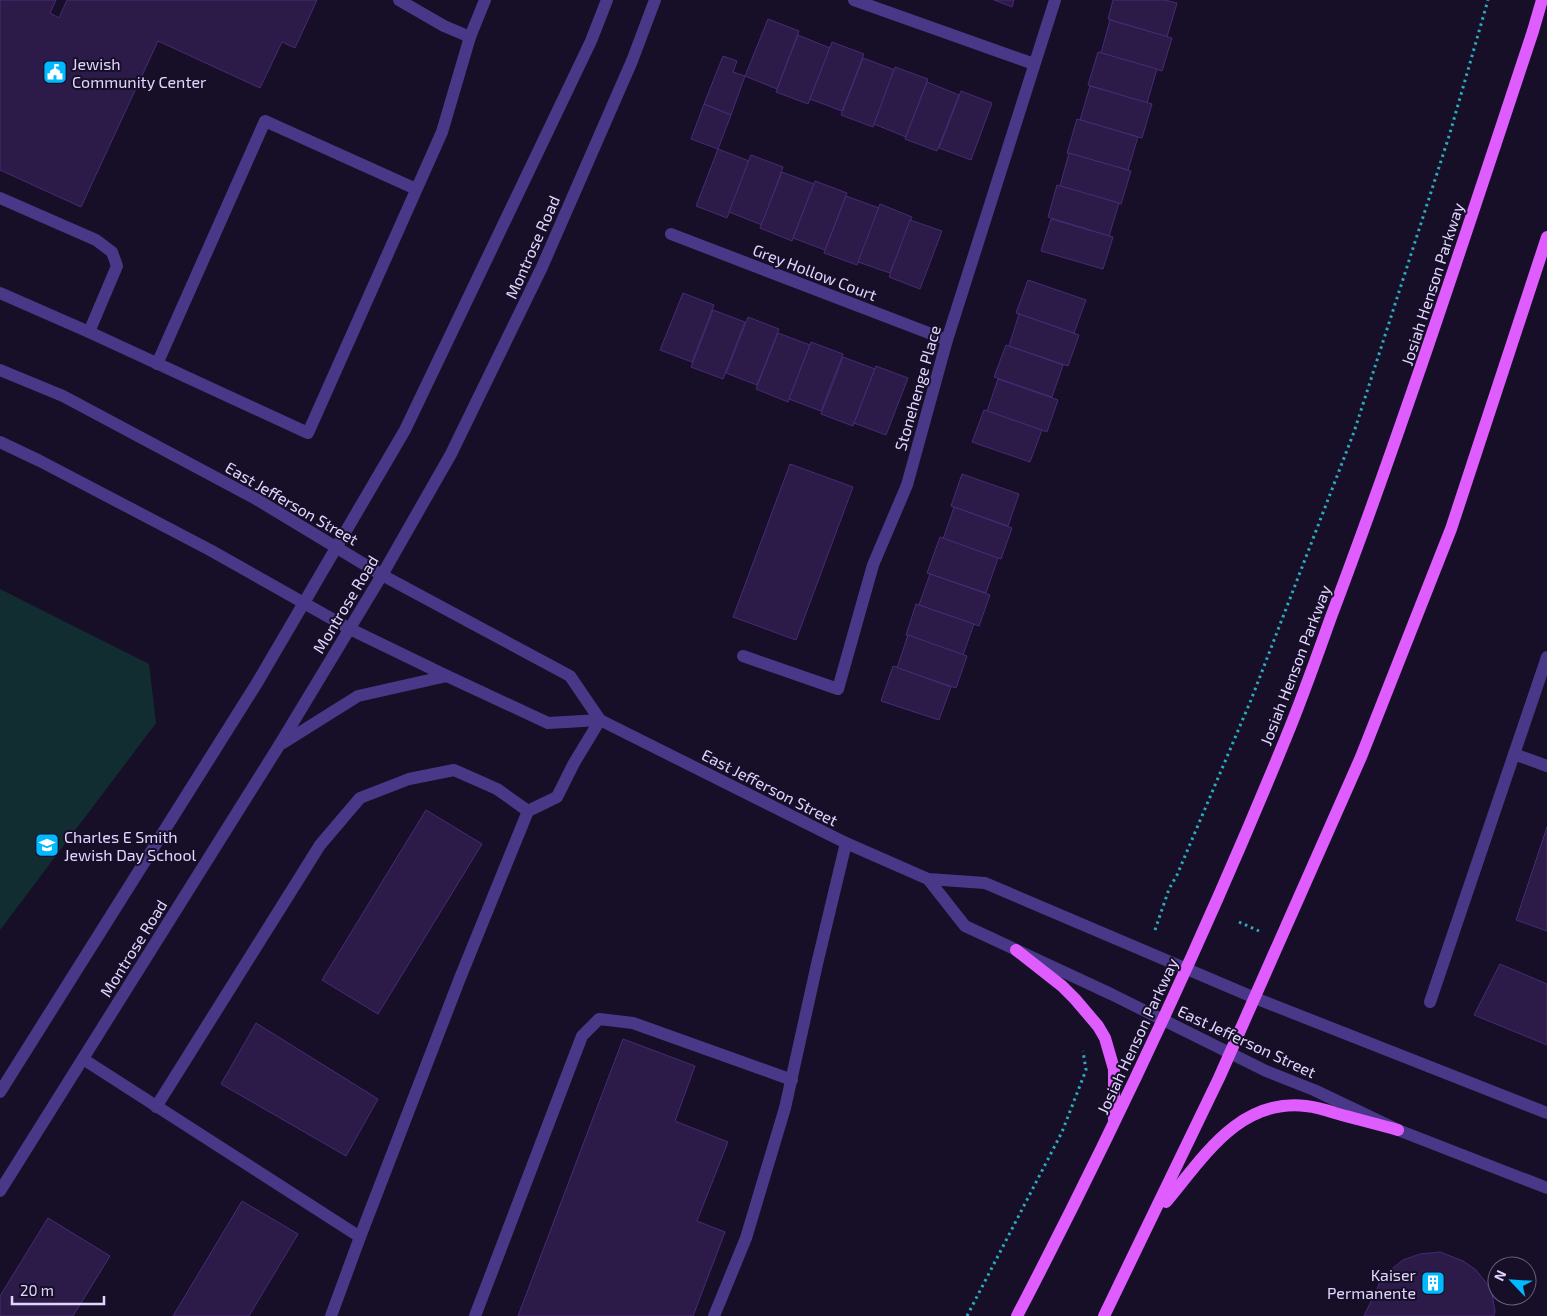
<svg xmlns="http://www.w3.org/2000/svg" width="1547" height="1316" font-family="'Exo 2',sans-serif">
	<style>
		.green { fill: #112d32 }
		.building { fill: #2c1a49; stroke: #472b76 }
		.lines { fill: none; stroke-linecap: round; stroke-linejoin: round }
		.path { stroke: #2bacbd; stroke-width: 3; stroke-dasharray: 2.5 4; stroke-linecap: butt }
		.minor { stroke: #493888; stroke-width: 12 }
		.major { stroke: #df5cff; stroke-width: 12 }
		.labels { text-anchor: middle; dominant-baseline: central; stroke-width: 4; stroke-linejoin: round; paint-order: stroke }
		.poi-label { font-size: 16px; fill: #e1d5ff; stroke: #170f28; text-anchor: start }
		.street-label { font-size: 16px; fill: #e1d5ff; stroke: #170f28 }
	</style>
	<rect width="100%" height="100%" fill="#170f28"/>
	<polygon class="green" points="0,589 149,664 156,723 0,930"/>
	<g class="building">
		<polygon points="0,0 56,0 50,13 59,18 67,0 317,0 295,48 282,42 260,88 158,41 81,207 0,170"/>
		<polygon points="994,0 1014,0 1012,7"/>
		<polygon points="1113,0 1165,0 1177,3 1167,37 1108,19"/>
		<polygon points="768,19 799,31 777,89 745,76"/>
		<polygon points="1110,20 1172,38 1162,71 1101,53"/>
		<polygon points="798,35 830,48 808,104 776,92"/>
		<polygon points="832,42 864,54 842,111 810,99"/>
		<polygon points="1098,52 1157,69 1147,103 1088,85"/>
		<polygon points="723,56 737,61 733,72 745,76 731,115 704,104"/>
		<polygon points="863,58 895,70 873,127 841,115"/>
		<polygon points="895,67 928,79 906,137 874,124"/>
		<polygon points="927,82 959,95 937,151 905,139"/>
		<polygon points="1090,86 1152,104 1142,138 1080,120"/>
		<polygon points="961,91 992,103 971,160 939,148"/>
		<polygon points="704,104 731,115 718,149 691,139"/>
		<polygon points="1077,119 1138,137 1128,170 1067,153"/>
		<polygon points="718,149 749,161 727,218 696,206"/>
		<polygon points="1069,153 1131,171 1121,204 1060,186"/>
		<polygon points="751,155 783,167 762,225 729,212"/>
		<polygon points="782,172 814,184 792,241 760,228"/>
		<polygon points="815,181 847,193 825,250 793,238"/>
		<polygon points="1057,185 1119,203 1109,236 1048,217"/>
		<polygon points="846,196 879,208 857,265 824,253"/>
		<polygon points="880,204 912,217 890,273 858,262"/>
		<polygon points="1051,219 1113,237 1103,269 1041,251"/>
		<polygon points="910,220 942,231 920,289 889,277"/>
		<polygon points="1028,280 1086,300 1074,333 1016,313"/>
		<polygon points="683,293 714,305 692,362 660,350"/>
		<polygon points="713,310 745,322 723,379 691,367"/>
		<polygon points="1019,314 1079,335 1068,366 1009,346"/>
		<polygon points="748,317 779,329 757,385 726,373"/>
		<polygon points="778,333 810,345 788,402 756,389"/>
		<polygon points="811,342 843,354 821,411 789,399"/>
		<polygon points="1006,345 1063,365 1052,397 994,377"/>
		<polygon points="843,357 875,369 853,426 821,414"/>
		<polygon points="876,366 908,378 886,435 854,423"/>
		<polygon points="998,379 1058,400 1047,432 987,411"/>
		<polygon points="984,410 1042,430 1030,462 972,442"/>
		<polygon points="790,464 853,487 796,640 733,617"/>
		<polygon points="962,474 1019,494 1008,526 951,506"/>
		<polygon points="954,507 1012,528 1001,559 943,539"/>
		<polygon points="940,537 998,558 986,593 927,573"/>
		<polygon points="930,574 990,595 979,626 919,605"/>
		<polygon points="916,604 974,624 963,655 906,635"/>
		<polygon points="908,635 967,656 956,688 897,668"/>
		<polygon points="893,666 951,687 939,720 881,701"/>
		<polygon points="426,810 482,844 378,1014 322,980"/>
		<polygon points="1547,827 1547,931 1516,920"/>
		<polygon points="1500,964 1547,984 1547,1045 1474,1015"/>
		<polygon points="256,1023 378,1099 346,1156 221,1084"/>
		<polygon points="623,1039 695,1066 675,1121 728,1142 697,1221 725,1232 693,1316 518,1316"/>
		<polygon points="242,1201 298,1234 249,1316 173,1316"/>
		<polygon points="48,1218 110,1256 73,1316 0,1316 0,1296"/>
		<polygon points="1440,1252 1463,1261 1476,1270 1491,1289 1495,1311 1494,1316 1364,1316 1383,1276 1403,1260 1420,1254"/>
	</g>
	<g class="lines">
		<g class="path">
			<polyline points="1239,922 1259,931"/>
			<polyline points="1155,930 1169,889 1177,875 1251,700 1354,432 1450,133 1488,0"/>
			<polyline points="967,1316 1062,1132 1086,1070 1083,1051"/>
		</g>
		<g class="minor">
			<polyline points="399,0 444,26 470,37"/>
			<polyline points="854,0 1034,64"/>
			<polyline points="0,198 96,240 112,252 117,266 89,332"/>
			<polyline points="671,234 947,340"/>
			<polyline points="0,293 89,332 308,433 442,132 470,37 485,0"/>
			<polyline points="157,364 265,121 416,189"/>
			<polyline points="0,370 63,396 256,499 382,575 570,676 600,720 846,843 928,879 985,883 1255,998 1547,1113"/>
			<polyline points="0,442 40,461 210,550 350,629 447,676 548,723 600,720"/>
			<polyline points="743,656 838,689 873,565 907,485 947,340 1055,0"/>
			<polyline points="283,743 358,696 447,676"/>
			<polyline points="1514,754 1547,766"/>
			<polyline points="928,879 965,926 1111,994 1266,1071 1314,1090 1398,1130 1547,1188"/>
			<polyline points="1430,1002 1547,657"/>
			<polyline points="83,1059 360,1237 331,1316"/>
			<polyline points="0,1092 257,683 405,430 591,41 607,0"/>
			<polyline points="156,1107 320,845 360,798 409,779 454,770 497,789 528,811"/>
			<polyline points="0,1191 280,744 382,575 451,454 542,267 632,61 655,0"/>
			<polyline points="360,1237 460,978 528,811 557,797 574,763 600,720"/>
			<polyline points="475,1316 582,1036 599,1019 633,1023 792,1080"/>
			<polyline points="714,1316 746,1238 785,1108 817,964 846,843"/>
		</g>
		<g class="major">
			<polyline points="1016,950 1062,986 1075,999 1098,1026 1105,1038 1114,1069 1114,1120"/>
			<path d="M1166 1202C1203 1158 1239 1098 1306 1106 1316 1107 1326 1110 1335 1113 1356 1119 1377 1124 1398 1130"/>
			<path d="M1017 1316C1116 1126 1206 933 1287 735 1303 696 1317 656 1331 617 1404 424 1468 227 1533 31L1542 0"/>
			<polyline points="1104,1316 1219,1078 1361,757 1451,529 1547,237"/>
		</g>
	</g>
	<defs>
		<g id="civic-square" transform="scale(1.25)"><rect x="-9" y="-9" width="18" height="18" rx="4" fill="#01b9ff" stroke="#170f28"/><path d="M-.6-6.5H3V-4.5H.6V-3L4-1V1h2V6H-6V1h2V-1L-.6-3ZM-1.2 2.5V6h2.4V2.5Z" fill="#fff"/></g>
		<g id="school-square" transform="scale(1.25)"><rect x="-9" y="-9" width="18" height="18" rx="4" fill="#01b9ff" stroke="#170f28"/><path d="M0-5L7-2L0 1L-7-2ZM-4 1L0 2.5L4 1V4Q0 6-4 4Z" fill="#fff"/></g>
		<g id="building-square" transform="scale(1.25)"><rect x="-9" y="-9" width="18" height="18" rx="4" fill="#01b9ff" stroke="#170f28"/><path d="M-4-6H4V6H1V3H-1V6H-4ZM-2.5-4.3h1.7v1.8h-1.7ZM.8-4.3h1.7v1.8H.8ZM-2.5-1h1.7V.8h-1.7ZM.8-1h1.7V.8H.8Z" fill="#fff"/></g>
	</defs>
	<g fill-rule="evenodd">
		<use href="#civic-square" x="55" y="72"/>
		<use href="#school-square" x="47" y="845"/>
		<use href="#building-square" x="1433" y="1283"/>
	</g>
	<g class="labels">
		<g class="poi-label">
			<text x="72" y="63">Jewish<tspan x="72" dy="18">Community Center</tspan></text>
			<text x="64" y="836">Charles E Smith<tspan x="64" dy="18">Jewish Day School</tspan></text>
			<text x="1416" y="1274" text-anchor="end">Kaiser<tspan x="1416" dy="18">Permanente</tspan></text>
		</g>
		<g class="street-label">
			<text transform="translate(532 247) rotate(-66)">Montrose Road</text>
			<text transform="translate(815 272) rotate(21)">Grey Hollow Court</text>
			<text transform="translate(1432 284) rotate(-72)">Josiah Henson Parkway</text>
			<text transform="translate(917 388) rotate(-74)">Stonehenge Place</text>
			<text transform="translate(292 503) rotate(30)">East Jefferson Street</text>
			<text transform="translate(345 604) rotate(-59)">Montrose Road</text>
			<text transform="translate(1295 665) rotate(-69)">Josiah Henson Parkway</text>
			<text transform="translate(770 787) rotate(27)">East Jefferson Street</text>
			<text transform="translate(133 948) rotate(-58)">Montrose Road</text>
			<text transform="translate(1137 1036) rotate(-65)">Josiah Henson Parkway</text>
			<text transform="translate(1247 1041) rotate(25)">East Jefferson Street</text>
		</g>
	</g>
	<g transform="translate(1512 1281) rotate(295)"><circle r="24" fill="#170f28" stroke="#685e7e"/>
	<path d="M0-4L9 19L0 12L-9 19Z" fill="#01b9ff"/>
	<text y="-8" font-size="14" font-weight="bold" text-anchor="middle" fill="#e1d5ff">N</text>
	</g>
	<path d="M12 1296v8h92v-8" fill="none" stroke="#e1d5ff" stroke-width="2.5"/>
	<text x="20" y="1296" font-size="15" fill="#e1d5ff" stroke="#170f28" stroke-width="4" paint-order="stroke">20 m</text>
</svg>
